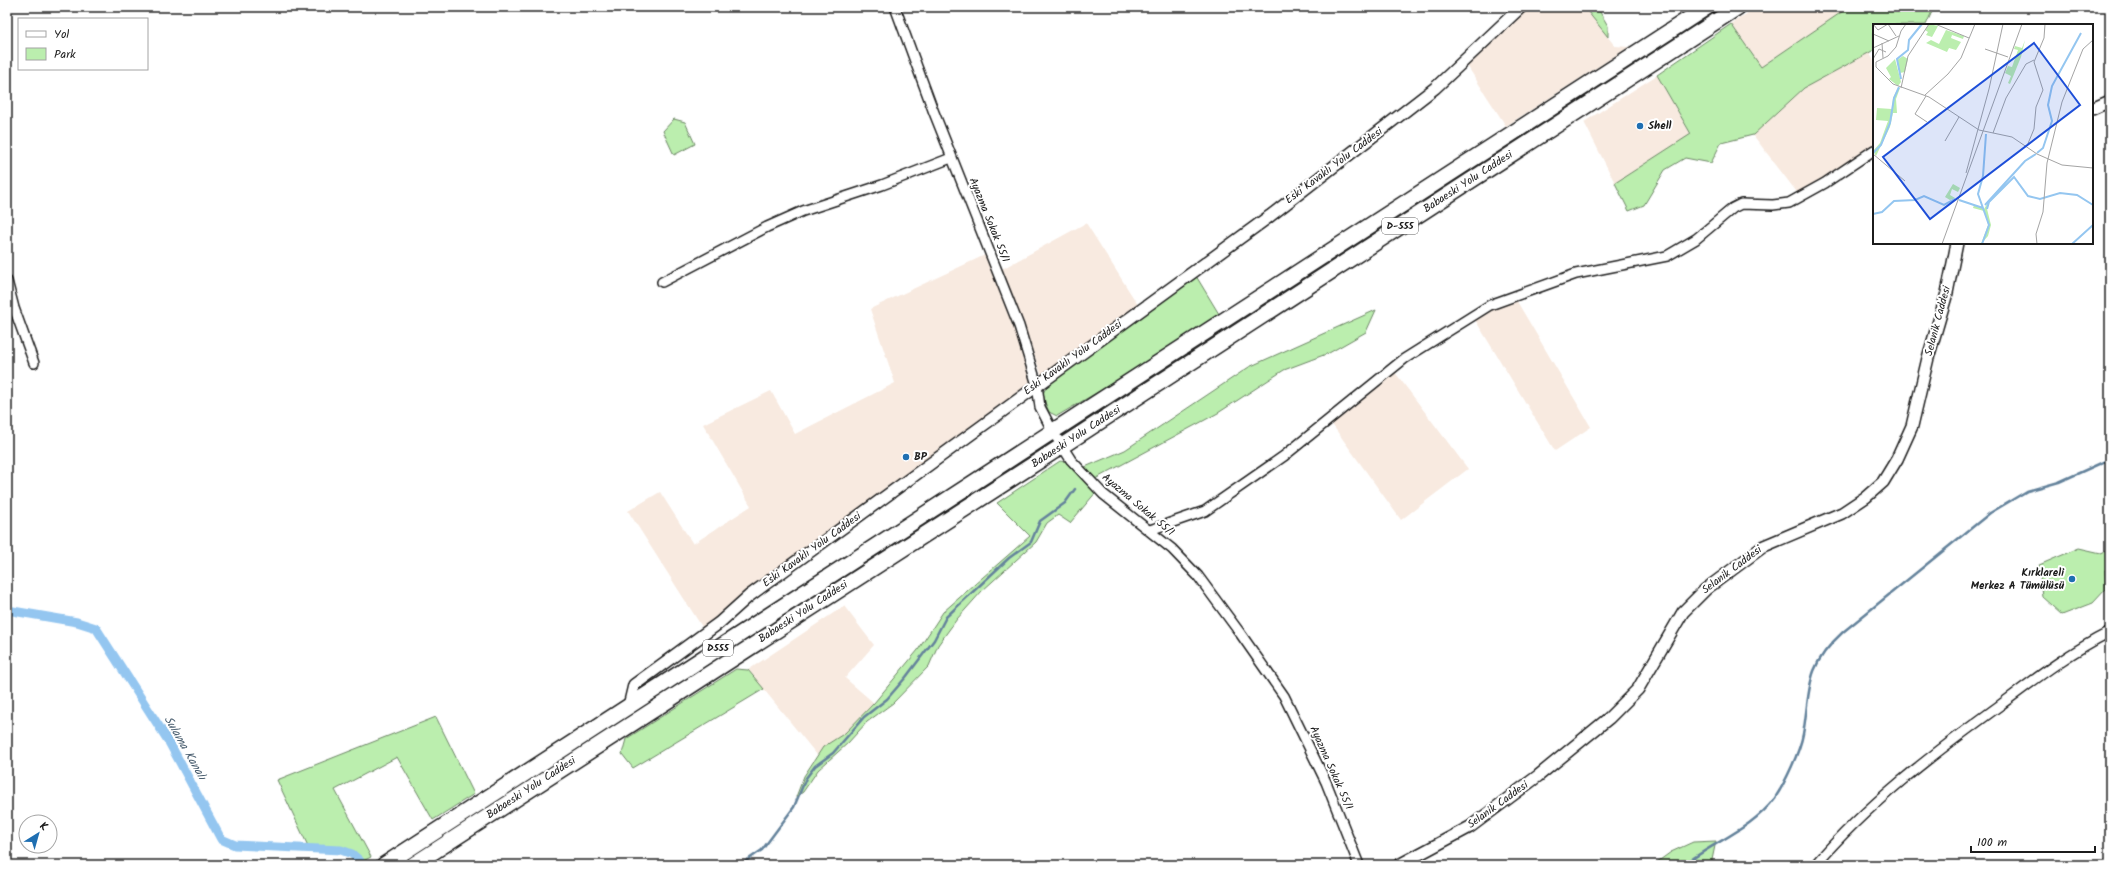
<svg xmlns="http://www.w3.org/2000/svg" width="2117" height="872" font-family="Kalam,sans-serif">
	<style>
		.built { fill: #f8eae0 }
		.green { fill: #bbeeae; stroke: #6c8565 }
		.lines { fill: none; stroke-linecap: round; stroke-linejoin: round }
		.stream { stroke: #64829b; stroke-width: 2.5 }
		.canal { stroke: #94c6f0; stroke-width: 9 }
		.minor-casing { stroke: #1c1c1c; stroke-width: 12 }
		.tertiary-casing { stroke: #1c1c1c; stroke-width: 14 }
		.trunk-casing { stroke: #1c1c1c; stroke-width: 18 }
		.minor { stroke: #fff; stroke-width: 9 }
		.tertiary { stroke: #fff; stroke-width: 11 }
		.trunk { stroke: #fff; stroke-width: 15 }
		.poi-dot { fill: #1f6fb2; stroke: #fff; stroke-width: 1.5 }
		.labels { text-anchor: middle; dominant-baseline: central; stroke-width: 4; stroke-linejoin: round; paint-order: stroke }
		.shield { fill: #fff; stroke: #606060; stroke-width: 1 }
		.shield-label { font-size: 10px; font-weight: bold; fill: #1c1c1c }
		.poi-label { font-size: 11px; font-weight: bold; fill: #1c1c1c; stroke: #fff; text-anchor: start }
		.street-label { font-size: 11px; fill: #1c1c1c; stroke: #fff }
		.water-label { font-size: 12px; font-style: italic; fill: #4c6071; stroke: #fff }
		.inset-river { fill: none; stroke: #94c6f0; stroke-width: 2 }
		.inset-road { fill: none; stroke: #a4a4a4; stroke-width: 1 }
		.view { fill: #1d4ed8; fill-opacity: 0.15; stroke: #1d4ed8; stroke-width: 2 }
		.inset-edge { fill: none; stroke: #1c1c1c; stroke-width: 2 }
	</style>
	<rect width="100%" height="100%" fill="#fff"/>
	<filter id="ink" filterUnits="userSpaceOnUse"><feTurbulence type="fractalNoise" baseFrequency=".025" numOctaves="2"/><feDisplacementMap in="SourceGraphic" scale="8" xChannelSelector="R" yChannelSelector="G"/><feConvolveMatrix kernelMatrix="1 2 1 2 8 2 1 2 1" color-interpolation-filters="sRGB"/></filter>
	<g filter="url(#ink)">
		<g class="built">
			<polygon points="1530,7 1584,7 1615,46 1629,47 1506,126 1466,64"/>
			<polygon points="1757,7 1849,7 1761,67 1731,24"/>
			<polygon points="1869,52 1874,61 1874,146 1799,195 1753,135 1804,88"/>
			<polygon points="1657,75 1691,135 1615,183 1584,122"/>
			<polygon points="1086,223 1138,305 1042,376 1002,269"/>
			<polygon points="985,255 1018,329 1032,373 1031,384 704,630 628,511 660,492 693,544 751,506 703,424 771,391 795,434 895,383 870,309"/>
			<polygon points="1515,298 1591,427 1555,451 1474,318 1493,306"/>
			<polygon points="1394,371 1468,469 1401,520 1331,423"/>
			<polygon points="844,606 874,645 845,678 874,703 845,733 823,747 817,755 748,670"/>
		</g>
		<g class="green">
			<polygon points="1584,7 1597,7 1608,26 1608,37"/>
			<polygon points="1849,7 1934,7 1926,25 1874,25 1874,50 1804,88 1753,135 1721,143 1711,163 1685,158 1665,170 1644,205 1629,211 1615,183 1691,134 1657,75 1731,24 1761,67"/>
			<polygon points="674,119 685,122 695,144 674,155 663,131"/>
			<polygon points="1196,276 1219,314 1130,373 1057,416 1049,412 1042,395 1050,381"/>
			<polygon points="1376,310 1366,332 1329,353 1284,370 1218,413 1095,479 1085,467 1125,450 1249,367"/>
			<polygon points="1060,461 1069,462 1097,491 1070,523 1058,515 1047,523 1036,542 982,591 957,619 938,645 929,666 893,703 867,722 848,743 818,770 803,792 796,797 804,776 823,747 845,733 874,703 918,650 943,612 1030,536 997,503"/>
			<polygon points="2079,548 2101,553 2110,549 2110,568 2105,570 2106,589 2093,603 2062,615 2042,597 2039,565"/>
			<polygon points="736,669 748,670 764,689 633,768 622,754 626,739"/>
			<path d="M436 717 474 794 433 820 397 757 335 790 371 857 361 862C344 845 330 847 308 846L277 780Z"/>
			<polygon points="1716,841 1712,860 1705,865 1653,865 1671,852 1693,842"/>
		</g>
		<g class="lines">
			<g class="stream">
				<polyline points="740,865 762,850 794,807 806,778 815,766 833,753 864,717 887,699 906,677 934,640 946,617 1009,558 1031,542 1040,521 1065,503 1075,489"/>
				<path d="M1684 865C1713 842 1752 829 1775 798 1785 783 1800 751 1803 734 1807 713 1807 690 1814 671 1820 655 1831 643 1843 632L1990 513 2027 491 2059 482 2110 459"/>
			</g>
			<polyline class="canal" points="7,610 77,622 96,628 169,742 221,839 235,845 341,850 352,854 360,861"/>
			<g class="minor-casing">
				<g id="minor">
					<polyline points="895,7 933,110 1019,326 1037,385 1040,407 1053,432 1071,460 1103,494 1172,549 1198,576 1240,633 1284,696 1326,782 1359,865"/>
					<polyline points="7,281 14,308 34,363"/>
					<polyline points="662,282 767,227 803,211 882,185 951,158"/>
					<polyline points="1150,530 1205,511 1284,456 1404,359 1490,305 1576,274 1667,256 1696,239 1733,208 1741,204 1773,205 1789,203 1825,183 1874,150"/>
					<path d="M1815 865C1868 803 1933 754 1999 706 2035 679 2070 652 2110 632"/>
				</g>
			</g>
			<g class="tertiary-casing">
				<g id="tertiary">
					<polyline points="2092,109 2110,101"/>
					<polyline points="629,706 634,685 719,623 749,596 1270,216 1435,88 1521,7"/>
					<polyline points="1399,865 1470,827 1538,776 1609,718 1638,689 1683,612 1706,589 1764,546 1842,513 1866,497 1883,482 1897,459 1912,426 1928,358 1947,293 1957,243"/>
				</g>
			</g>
			<g class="trunk-casing">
				<g id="trunk">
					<polyline points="384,865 1707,7"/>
					<polyline points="413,865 1062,446 1738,7"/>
				</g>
			</g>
			<use href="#minor" class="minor"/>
			<use href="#tertiary" class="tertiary"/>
			<use href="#trunk" class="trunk"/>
		</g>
	</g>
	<g class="poi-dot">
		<circle cx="1640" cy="126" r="4"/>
		<circle cx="906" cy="457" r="4"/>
		<circle cx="2072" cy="579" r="4"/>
	</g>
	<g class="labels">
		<g class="shield">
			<rect x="1382" y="218" width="36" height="16" rx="3"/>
			<rect x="703" y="640" width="30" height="16" rx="3"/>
		</g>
		<g class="shield-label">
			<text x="1400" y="226">D-555</text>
			<text x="718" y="648">D555</text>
		</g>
		<g class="poi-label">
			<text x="1648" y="126">Shell</text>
			<text x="914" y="457">BP</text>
			<text x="2064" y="573" text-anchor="end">Kırklareli<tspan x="2064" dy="13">Merkez A Tümülüsü</tspan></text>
		</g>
		<g class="street-label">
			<text transform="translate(1334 166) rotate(-37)">Eski Kavaklı Yolu Caddesi</text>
			<text transform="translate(1468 182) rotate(-33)">Babaeski Yolu Caddesi</text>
			<text transform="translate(989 220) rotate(68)">Ayazma Sokak 55/1</text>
			<text transform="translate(1938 321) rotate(-75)">Selanik Caddesi</text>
			<text transform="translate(1073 358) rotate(-36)">Eski Kavaklı Yolu Caddesi</text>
			<text transform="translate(1076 437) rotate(-33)">Babaeski Yolu Caddesi</text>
			<text transform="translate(1138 505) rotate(40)">Ayazma Sokak 55/1</text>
			<text transform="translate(812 550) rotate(-36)">Eski Kavaklı Yolu Caddesi</text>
			<text transform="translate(1732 570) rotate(-37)">Selanik Caddesi</text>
			<text transform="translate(803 612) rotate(-33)">Babaeski Yolu Caddesi</text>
			<text transform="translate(1331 768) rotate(66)">Ayazma Sokak 55/1</text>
			<text transform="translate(531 788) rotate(-33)">Babaeski Yolu Caddesi</text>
			<text transform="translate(1498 805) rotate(-36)">Selanik Caddesi</text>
		</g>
		<g class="water-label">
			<text transform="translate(185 748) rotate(60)">Sulama Kanalı</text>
		</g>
	</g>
	<g transform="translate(1873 24)">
		<rect width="220" height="220" fill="#fff"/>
		<path d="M56 0 65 2 59 13 53 11 55 8 52 6ZM73 6 91 12 90 15 79 11 78 14 88 18 83 26 76 24 74 28 53 19 58 16 66 20ZM152 16 148 33 137 60 135 59 138 52 132 49 135 42 139 43 145 26 141 25 142 22 149 24ZM30 32 35 35 32 48 27 49 24 36ZM22 35 28 58 25 62 16 55 18 53 13 44ZM25 64H27L23 75 24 89H20L17 103 3 132 0 127 7 119 15 97 3 96 4 84 19 85 20 74ZM80 160 87 164 85 168 79 165 77 171 82 174 77 176 72 173ZM116 177 114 185 118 201 115 212 108 220 115 201 114 195 111 187 100 184 101 181 111 185Z" fill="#bbeeae"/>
		<path class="inset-river" d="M28 55 24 35 35 26 36 16 49 0M0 129 8 121 17 99 21 74 26 63M164 129 170 124 179 97 175 81 179 62 208 9M86 176 110 184M112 181 152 137 163 130M114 185 116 178 141 153 155 172 167 175 187 169 204 171 220 181M0 190 9 188 21 177 42 176 51 172 71 181 82 175M109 220 116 201 105 170 110 152 113 110M199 220 220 201"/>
		<path class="inset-road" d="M0 0 5 6 15 0M15 0 23 12M62 0 96 14M0 10 16 17M9 19 10 34M0 24 26 12M112 25 135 33M0 35 6 25 13 28M3 43 20 60 56 73 106 106 139 113 164 130 189 141 220 144M3 43V38L15 32 23 23 28 7 33 0M28 64 35 32 56 0M52 71 75 50 88 34 102 0M53 72 42 90 54 98M120 109 133 74 153 40 161 36M72 117 86 93M154 122 161 105 163 83 170 66 161 38 171 14 172 0M0 130 32 157M93 149 116 65 130 0M69 220 149 0M164 220 163 210 170 188 174 139 189 78 210 25 220 16"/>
		<path class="view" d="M161 19 207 81 57 195 10 133Z"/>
		<rect width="220" height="220" class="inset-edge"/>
	</g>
	<rect width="2117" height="872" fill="none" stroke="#fff" stroke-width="24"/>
	<rect x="12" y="12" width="2093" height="848" fill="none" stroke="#1c1c1c" stroke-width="1.5" filter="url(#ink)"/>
	<rect x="18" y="18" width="130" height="52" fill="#ffffff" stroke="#a4a4a4"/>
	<rect x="26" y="31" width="20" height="6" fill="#ffffff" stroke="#a4a4a4"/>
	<text x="54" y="38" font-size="12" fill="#1c1c1c">Yol</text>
	<rect x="26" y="48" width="20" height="12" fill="#bbeeae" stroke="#a4a4a4"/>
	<text x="54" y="58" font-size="12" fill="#1c1c1c">Park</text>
	<g transform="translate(38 834) rotate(37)"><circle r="19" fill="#ffffff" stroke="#a4a4a4"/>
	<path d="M0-3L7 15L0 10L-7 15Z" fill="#1f6fb2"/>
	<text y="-6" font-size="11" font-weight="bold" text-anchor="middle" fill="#1c1c1c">K</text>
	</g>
	<path d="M1971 846v6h124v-6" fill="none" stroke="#1c1c1c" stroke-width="2"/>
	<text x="1977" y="846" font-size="12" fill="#1c1c1c" stroke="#ffffff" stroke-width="3" paint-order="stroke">100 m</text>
</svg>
